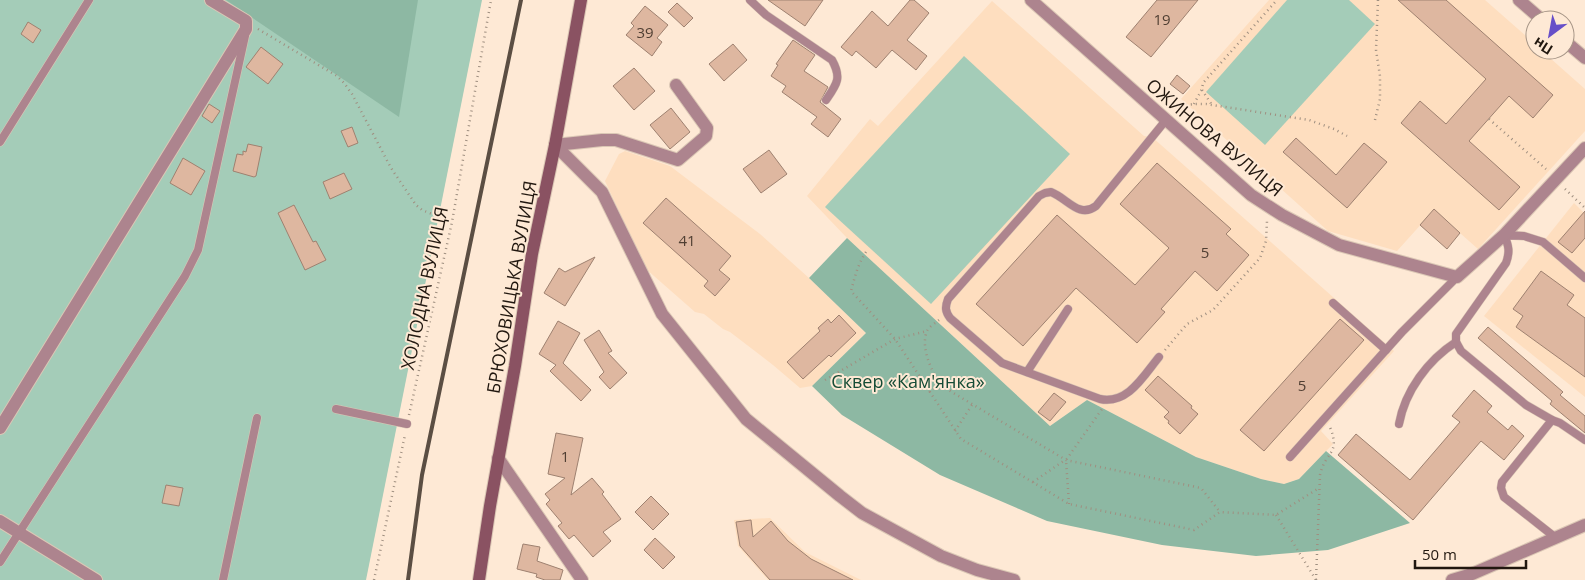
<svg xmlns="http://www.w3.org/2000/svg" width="1585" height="580" font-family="'Open Sans',sans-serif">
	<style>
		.built { fill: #fedebf }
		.green { fill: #a4ccb8 }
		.forest { fill: #8db8a3 }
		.building { fill: #deb7a0; stroke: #9e8170 }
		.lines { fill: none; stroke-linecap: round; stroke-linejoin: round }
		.service-casing { stroke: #dbc7b5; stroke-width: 9 }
		.minor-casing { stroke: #dbc7b5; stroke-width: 14 }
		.secondary-casing { stroke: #dbc7b5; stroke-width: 14 }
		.path { stroke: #9f8f80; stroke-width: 2.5; stroke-dasharray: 1 4; stroke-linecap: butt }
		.service { stroke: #ad848e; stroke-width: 8 }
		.minor { stroke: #ad848e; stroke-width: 12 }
		.secondary { stroke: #8a5262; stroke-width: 12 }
		.rail { stroke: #5b4e43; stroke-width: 4 }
		.labels { text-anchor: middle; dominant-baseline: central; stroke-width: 4; stroke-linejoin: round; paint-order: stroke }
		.number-label { font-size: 15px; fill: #503f33 }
		.street-label { font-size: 18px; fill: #21170f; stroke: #fee9d5 }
		.park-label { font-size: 18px; fill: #154b35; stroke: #fee9d5 }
	</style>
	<rect width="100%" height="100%" fill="#fee9d5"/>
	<g class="built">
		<polygon points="1269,0 1485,0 1535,44 1535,50 1541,50 1585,89 1585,131 1478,249 1434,210 1397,251 1328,231 1181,99"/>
		<polygon points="992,1 1144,136 1152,137 1394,351 1321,431 1333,444 1299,479 1284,484 1261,479 1196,457 1087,400 1050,426 847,238 807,196 870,119 878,126"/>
		<polygon points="625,151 670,166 760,234 809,278 866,333 812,386 800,388 773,365 730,332 723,329 704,314 695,312 646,269 605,181 619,154"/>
		<polygon points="1574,203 1585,214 1585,397 1484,316"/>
		<polygon points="770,518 805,552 861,580 768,580 738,546 734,520"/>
	</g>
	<g class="green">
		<polygon points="0,0 482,0 366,580 0,580"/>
		<polygon points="1287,0 1349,0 1375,24 1265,145 1206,92"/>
		<polygon points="964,56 1070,154 931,304 825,207"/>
	</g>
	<g class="forest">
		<polygon points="226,0 418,0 399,117"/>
		<polygon points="847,238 1050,426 1087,400 1196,457 1261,479 1284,484 1299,479 1326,451 1410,523 1328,550 1256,556 1162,545 1047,521 940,475 842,415 812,386 866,333 809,278"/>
	</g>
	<g class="building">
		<polygon points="768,0 823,0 805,26"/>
		<polygon points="910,0 914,0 929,13 907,40 927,56 916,70 892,50 876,68 856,51 852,56 841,47 872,11 888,26"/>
		<polygon points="1157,0 1198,0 1151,57 1126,37"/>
		<polygon points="1398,0 1446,0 1553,95 1533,118 1509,96 1469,141 1520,187 1499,210 1401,123 1420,101 1446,124 1486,79"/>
		<polygon points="677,3 693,18 684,27 668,12"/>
		<polygon points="645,6 668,25 657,38 662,42 652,56 626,35 634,26 631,23"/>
		<polygon points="28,22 41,30 33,43 21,34"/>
		<polygon points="793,40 815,55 804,71 828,87 820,102 841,119 828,137 811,124 817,117 782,92 786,86 771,76 778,65 776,64"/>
		<polygon points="733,44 747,60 724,81 709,64"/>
		<polygon points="261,47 283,64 268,84 246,67"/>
		<polygon points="634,68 655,91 634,110 613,86"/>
		<polygon points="1177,75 1190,86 1183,94 1170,84"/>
		<polygon points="209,104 220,111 212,123 202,116"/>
		<polygon points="671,108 690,132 670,149 650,125"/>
		<polygon points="352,127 358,143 348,147 341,131"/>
		<polygon points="1296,138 1336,175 1364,143 1387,162 1347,208 1283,152"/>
		<polygon points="248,144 262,147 256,176 254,177 233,171 237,154 243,155 243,151 246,152"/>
		<polygon points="769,150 787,174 761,193 743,169"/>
		<polygon points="183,158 205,171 191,195 170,183"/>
		<polygon points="1157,163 1231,229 1226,234 1249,255 1217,291 1195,271 1161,309 1165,312 1137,343 1076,288 1023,346 976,304 1057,215 1135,285 1169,248 1120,204"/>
		<polygon points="344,173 352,189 330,199 323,182"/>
		<polygon points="666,198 731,256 719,270 730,279 715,296 704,286 708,281 643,223"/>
		<polygon points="294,205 313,242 316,241 326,260 305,270 278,213"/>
		<polygon points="1434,209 1460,233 1447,249 1420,225"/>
		<polygon points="1585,211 1585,238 1572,253 1558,242"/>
		<polygon points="595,257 565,306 544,293 559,268 565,272"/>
		<polygon points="1541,271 1574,295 1567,305 1585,318 1585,377 1516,327 1523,316 1513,309"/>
		<polygon points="839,315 856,333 831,357 829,355 803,379 787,362 820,331 818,328 828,319 831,323"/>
		<polygon points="1340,319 1364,340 1264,451 1240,430"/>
		<polygon points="558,321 580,333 563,363 591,390 581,401 550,371 556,365 539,354"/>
		<polygon points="1488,327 1563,392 1560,395 1585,416 1585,433 1550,404 1552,401 1478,338"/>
		<polygon points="599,330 612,351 608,353 627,373 610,389 599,377 604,372 584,340"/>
		<polygon points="1158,376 1192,406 1191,408 1198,414 1180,434 1168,423 1169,421 1164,417 1169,412 1145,390"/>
		<polygon points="1474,390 1492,406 1487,412 1508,430 1512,425 1524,436 1504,460 1481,441 1413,520 1338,455 1356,434 1410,480 1460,422 1452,416"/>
		<polygon points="1054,393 1066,402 1050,421 1038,412"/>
		<polygon points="556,433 583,438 571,495 592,478 604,492 602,494 621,519 603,532 611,541 593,557 574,535 569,539 558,526 562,523 546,504 550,500 545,494 565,478 548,474"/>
		<polygon points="166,485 183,488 179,506 162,503"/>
		<polygon points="651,496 669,514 653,530 635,512"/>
		<polygon points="751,520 753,537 771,521 788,541 811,559 853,580 770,580 740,546 736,522"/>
		<polygon points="655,538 675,557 663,569 644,550"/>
		<polygon points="523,544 540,547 537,561 563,570 560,580 545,580 536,577 537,574 517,569"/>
	</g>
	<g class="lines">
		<g class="service-casing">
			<g id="service">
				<path d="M750 0 766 15 832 60C842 78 837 84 826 100"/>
				<polyline points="0,142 89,0"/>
				<path d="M1585 278 1543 242 1524 236 1504 235C1509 246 1510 252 1506 263L1456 334V342L1461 351 1526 405 1552 420 1560 423 1585 440"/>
				<polyline points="1333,303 1386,350"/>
				<path d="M1159 357C1144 375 1128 405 1100 399L1002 363 950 318C945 311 945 307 948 299L1039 196 1045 193 1051 192C1067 198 1079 219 1096 206L1166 120"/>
				<polyline points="1027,372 1068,309"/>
				<polyline points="336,409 407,424"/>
				<polyline points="1552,420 1502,482 1501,488 1504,497 1556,538"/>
				<path d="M1399 424C1405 391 1428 360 1456 342"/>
				<polyline points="1290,457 1402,332 1457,277"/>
				<polyline points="0,562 185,276 198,250 245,36"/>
				<polyline points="223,580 257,418"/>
			</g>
		</g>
		<g class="minor-casing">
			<g id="minor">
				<polyline points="1031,0 1251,195 1282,215 1339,245 1457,277 1504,235 1585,148"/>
				<polyline points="1519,0 1542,20"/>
				<polyline points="1565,41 1585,58"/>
				<polyline points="555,145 602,192 662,314 746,419 840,496 862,513 941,556 977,570 1014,580"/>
				<polyline points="555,145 602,140 616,140 678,160 706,136 707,128 676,85"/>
				<polyline points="0,428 246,29 246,21 211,0"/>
				<polyline points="498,458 582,580"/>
				<polyline points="0,521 96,580"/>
				<polyline points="1452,580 1472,574 1585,525"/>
			</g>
		</g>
		<g class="secondary-casing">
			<polyline id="secondary" points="479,580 490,506 515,366 532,254 555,145 581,0"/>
		</g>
		<g class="path">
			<polyline points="258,29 337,76 344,83 352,94 391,168 416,205 422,210 452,222"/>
			<polyline points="1202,90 1212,105"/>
			<polyline points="1194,104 1202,89 1203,83 1277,0"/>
			<polyline points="1171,107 1194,104 1206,104 1309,120 1334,129 1347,136"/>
			<polyline points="1489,119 1546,169"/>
			<polyline points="1375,120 1380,99 1380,76 1376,50 1378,0"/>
			<polyline points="1565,189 1585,208"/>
			<path d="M866 252C858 264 855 276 851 291L895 339 961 439 1069 504 1194 530 1220 512 1276 515 1319 488"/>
			<path d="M939 320C935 323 929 327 927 331 920 348 932 371 940 385L1066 460 1201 488 1220 512"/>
			<polyline points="1165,350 1187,324 1213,310 1260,258 1266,241 1267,221"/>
			<polyline points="825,380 895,339 927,331"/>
			<polyline points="929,392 940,385"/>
			<polyline points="409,415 452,222 491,0"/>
			<polyline points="955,431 972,405"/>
			<polyline points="1033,482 1065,460"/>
			<polyline points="1069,504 1066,460 1102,409"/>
			<polyline points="1276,515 1316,580"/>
			<polyline points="374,580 405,435"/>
			<path d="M1316 580 1320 475C1325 451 1341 455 1330 427"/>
		</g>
		<use href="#service" class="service"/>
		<use href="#minor" class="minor"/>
		<use href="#secondary" class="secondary"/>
		<polyline class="rail" points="408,580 422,475 521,0"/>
	</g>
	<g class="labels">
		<g class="number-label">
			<text x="1162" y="19">19</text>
			<text x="645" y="32">39</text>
			<text x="687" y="240">41</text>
			<text x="1205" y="252">5</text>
			<text x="1302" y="385">5</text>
			<text x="565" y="456">1</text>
		</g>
		<g class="street-label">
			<text transform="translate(1215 137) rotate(40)">ОЖИНОВА ВУЛИЦЯ</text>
			<text transform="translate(511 287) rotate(-80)">БРЮХОВИЦЬКА ВУЛИЦЯ</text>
			<text transform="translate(424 288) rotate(-78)">ХОЛОДНА ВУЛИЦЯ</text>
		</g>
		<g class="park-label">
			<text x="908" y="381">Сквер «Кам'янка»</text>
		</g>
	</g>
	<g transform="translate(1550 35) rotate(212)"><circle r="24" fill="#fee9d5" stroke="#a69586"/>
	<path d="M0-4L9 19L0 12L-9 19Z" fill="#674fc8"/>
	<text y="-8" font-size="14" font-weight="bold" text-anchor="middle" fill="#21170f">Пн</text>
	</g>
	<path d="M1415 560v8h111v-8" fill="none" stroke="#21170f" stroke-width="2.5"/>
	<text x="1422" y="560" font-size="15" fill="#21170f" stroke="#fee9d5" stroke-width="4" paint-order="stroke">50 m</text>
</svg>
